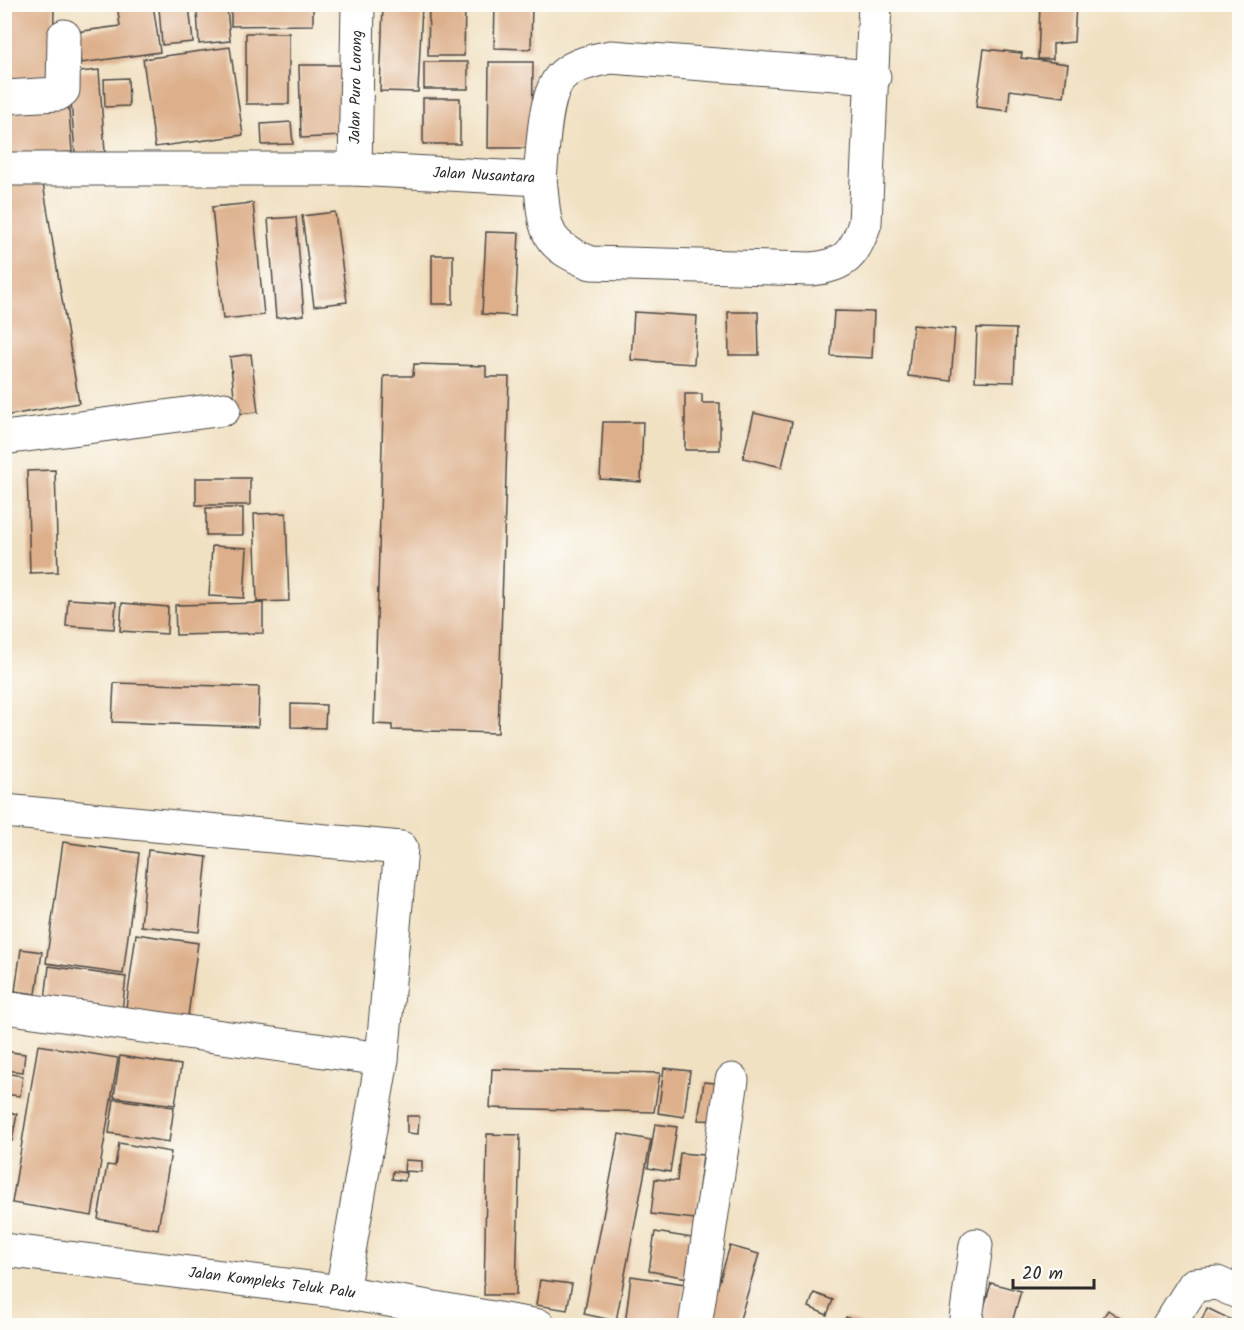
<svg xmlns="http://www.w3.org/2000/svg" width="1244" height="1330" font-family="Kalam,sans-serif">
	<style>
		.building { fill: #ddaf8a }
		.lines { fill: none; stroke-linecap: round; stroke-linejoin: round }
		.minor-casing { stroke: #494642; stroke-width: 35 }
		.minor { stroke: #fff; stroke-width: 33 }
		.labels { text-anchor: middle; dominant-baseline: central; stroke-width: 4.5; stroke-linejoin: round; paint-order: stroke }
		.street-label { font-size: 15px; fill: #2b2b2b; stroke: #fdfcf7 }
	</style>
	<rect width="100%" height="100%" fill="#fdfcf7"/>
	<filter id="ink" filterUnits="userSpaceOnUse"><feTurbulence type="fractalNoise" baseFrequency=".0167" numOctaves="2"/><feDisplacementMap in="SourceGraphic" scale="12" xChannelSelector="R" yChannelSelector="G"/><feConvolveMatrix kernelMatrix="1 2 1 2 8 2 1 2 1" color-interpolation-filters="sRGB"/></filter>
	<filter id="wash" filterUnits="userSpaceOnUse"><feTurbulence type="fractalNoise" baseFrequency=".008" numOctaves="4" result="noise"/><feDisplacementMap in="SourceGraphic" scale="24" xChannelSelector="R" yChannelSelector="G"/><feGaussianBlur stdDeviation="1.35" result="paint"/><feColorMatrix in="noise" values="0 0 0 0 0 0 0 0 0 0 0 0 0 0 0 0 0 1.4 0 .05"/><feComposite in="paint" operator="in"/></filter>
	<g filter="url(#wash)">
		<rect width="100%" height="100%" fill="#f1e1c3"/>
		<g id="blocks">
			<g class="building">
				<polygon points="117,4 153,4 160,52 81,63 76,32 120,26"/>
				<polygon points="231,4 313,4 313,25 231,26"/>
				<polygon points="429,4 465,4 464,56 428,56"/>
				<polygon points="495,4 532,4 531,49 494,48"/>
				<polygon points="1040,4 1076,4 1074,42 1053,44 1053,59 1038,59"/>
				<polygon points="4,5 54,5 53,89 4,89"/>
				<polygon points="189,5 193,42 162,45 159,8"/>
				<polygon points="383,5 422,5 418,92 380,91"/>
				<polygon points="227,8 230,41 199,44 197,11"/>
				<rect x="246" y="33" width="43" height="71"/>
				<polygon points="230,47 243,135 155,147 143,59"/>
				<polygon points="984,49 1022,53 1021,58 1068,64 1064,97 1010,90 1008,111 976,107"/>
				<rect x="424" y="62" width="44" height="27"/>
				<polygon points="489,62 533,62 532,148 488,148"/>
				<polygon points="299,65 341,65 343,136 301,138"/>
				<polygon points="99,70 105,152 75,154 69,73"/>
				<polygon points="128,78 129,106 105,107 104,79"/>
				<polygon points="68,97 72,152 4,156 4,101"/>
				<rect x="423" y="98" width="37" height="46"/>
				<polygon points="291,122 293,144 262,145 261,124"/>
				<polygon points="42,177 79,403 4,416 4,183"/>
				<polygon points="253,203 264,315 223,319 212,207"/>
				<polygon points="335,212 347,302 314,306 302,216"/>
				<polygon points="296,217 304,315 276,318 268,219"/>
				<polygon points="486,232 519,233 515,316 482,314"/>
				<rect x="432" y="255" width="21" height="49"/>
				<polygon points="834,311 874,312 872,358 831,356"/>
				<polygon points="634,312 697,316 694,364 631,360"/>
				<polygon points="728,312 758,312 759,355 729,355"/>
				<polygon points="913,325 955,329 951,381 908,376"/>
				<polygon points="977,328 1016,329 1014,382 975,381"/>
				<polygon points="251,354 258,412 236,414 230,357"/>
				<polygon points="414,364 486,366 486,377 509,377 498,733 392,730 392,725 374,724 384,376 413,376"/>
				<polygon points="685,394 702,394 702,403 720,403 720,450 685,450"/>
				<polygon points="754,413 792,422 782,467 743,458"/>
				<polygon points="603,422 643,422 641,482 600,479"/>
				<polygon points="55,470 58,572 30,573 27,471"/>
				<rect x="196" y="478" width="54" height="27"/>
				<rect x="206" y="508" width="37" height="27"/>
				<polygon points="286,513 289,601 257,602 254,514"/>
				<polygon points="212,546 247,548 244,598 209,596"/>
				<polygon points="68,599 116,602 114,629 66,626"/>
				<polygon points="122,603 168,607 167,634 120,631"/>
				<polygon points="263,603 263,633 176,635 175,605"/>
				<polygon points="114,683 259,687 258,727 112,722"/>
				<polygon points="291,704 326,705 325,728 291,727"/>
				<polygon points="63,842 139,853 123,974 46,963"/>
				<polygon points="148,850 207,857 199,932 141,926"/>
				<polygon points="136,934 198,943 187,1023 125,1015"/>
				<polygon points="21,949 42,952 36,994 15,991"/>
				<polygon points="49,966 126,977 121,1019 44,1008"/>
				<polygon points="38,1045 118,1058 92,1216 12,1203"/>
				<polygon points="4,1051 25,1054 23,1072 4,1070"/>
				<polygon points="120,1056 181,1065 175,1105 114,1097"/>
				<polygon points="664,1068 690,1071 684,1117 658,1113"/>
				<polygon points="492,1069 660,1073 654,1112 490,1108"/>
				<polygon points="4,1073 23,1076 20,1096 4,1094"/>
				<polygon points="704,1082 727,1084 720,1121 698,1120"/>
				<polygon points="114,1099 174,1107 169,1142 109,1133"/>
				<polygon points="4,1111 17,1114 12,1141 4,1140"/>
				<polygon points="407,1116 419,1116 418,1134 407,1133"/>
				<polygon points="655,1124 677,1127 670,1172 648,1168"/>
				<polygon points="487,1134 520,1135 516,1295 484,1295"/>
				<polygon points="619,1134 651,1140 616,1321 584,1314"/>
				<polygon points="119,1143 171,1152 158,1229 98,1219 107,1165 115,1166"/>
				<polygon points="680,1153 703,1155 695,1219 651,1214 655,1179 677,1181"/>
				<polygon points="405,1160 422,1161 422,1172 404,1171"/>
				<polygon points="393,1171 406,1173 405,1181 392,1179"/>
				<polygon points="655,1232 705,1240 699,1280 649,1271"/>
				<polygon points="730,1246 759,1254 738,1326 706,1326"/>
				<polygon points="1240,1258 1240,1278 1232,1274"/>
				<polygon points="631,1276 685,1284 679,1326 625,1325"/>
				<polygon points="540,1280 572,1284 567,1310 536,1305"/>
				<polygon points="991,1283 1021,1291 1011,1326 979,1325"/>
				<polygon points="814,1293 833,1300 827,1315 809,1307"/>
				<polygon points="1207,1308 1240,1324 1240,1326 1199,1326"/>
				<polygon points="1108,1310 1132,1326 1097,1326"/>
				<polygon points="846,1317 866,1326 841,1326"/>
			</g>
		</g>
	</g>
	<g filter="url(#ink)">
		<use href="#blocks" fill-opacity="0" stroke="#494642" stroke-width="1.5"/>
		<g class="lines">
			<g class="minor-casing">
				<g id="minor">
					<polyline points="4,97 58,94 63,90 64,36"/>
					<path id="s1" d="M4 169H355L540 179C543 153 543 92 563 75 575 64 595 60 611 57L874 77"/>
					<path id="s2" d="M355 169 358 4"/>
					<path d="M540 179C546 228 540 243 591 263L811 269C845 266 855 254 865 223L875 4"/>
					<polyline points="4,438 224,409"/>
					<polyline points="4,811 401,848 382,1059 342,1292"/>
					<polyline points="4,1007 382,1059"/>
					<path id="s3" d="M4 1250 342 1292 539 1326"/>
					<polyline points="695,1326 732,1080"/>
					<polyline points="965,1326 976,1245"/>
					<polyline points="1168,1326 1194,1285 1217,1283 1240,1293"/>
				</g>
			</g>
			<use href="#minor" class="minor"/>
		</g>
	</g>
	<g class="labels">
		<g class="street-label">
			<text stroke="none"><textPath href="#s2" startOffset="82">Jalan Puro Lorong</textPath></text>
			<text stroke="none"><textPath href="#s1" startOffset="480">Jalan Nusantara</textPath></text>
			<text stroke="none"><textPath href="#s3" startOffset="270">Jalan Kompleks Teluk Palu</textPath></text>
		</g>
	</g>
	<rect width="1244" height="1330" fill="none" stroke="#fdfcf7" stroke-width="24"/>
	<path d="M1013 1279v9h81v-9" fill="none" stroke="#2b2b2b" stroke-width="3"/>
	<text x="1022" y="1279" font-size="18" fill="#2b2b2b" stroke="#fdfcf7" stroke-width="4.5" paint-order="stroke">20 m</text>
</svg>
